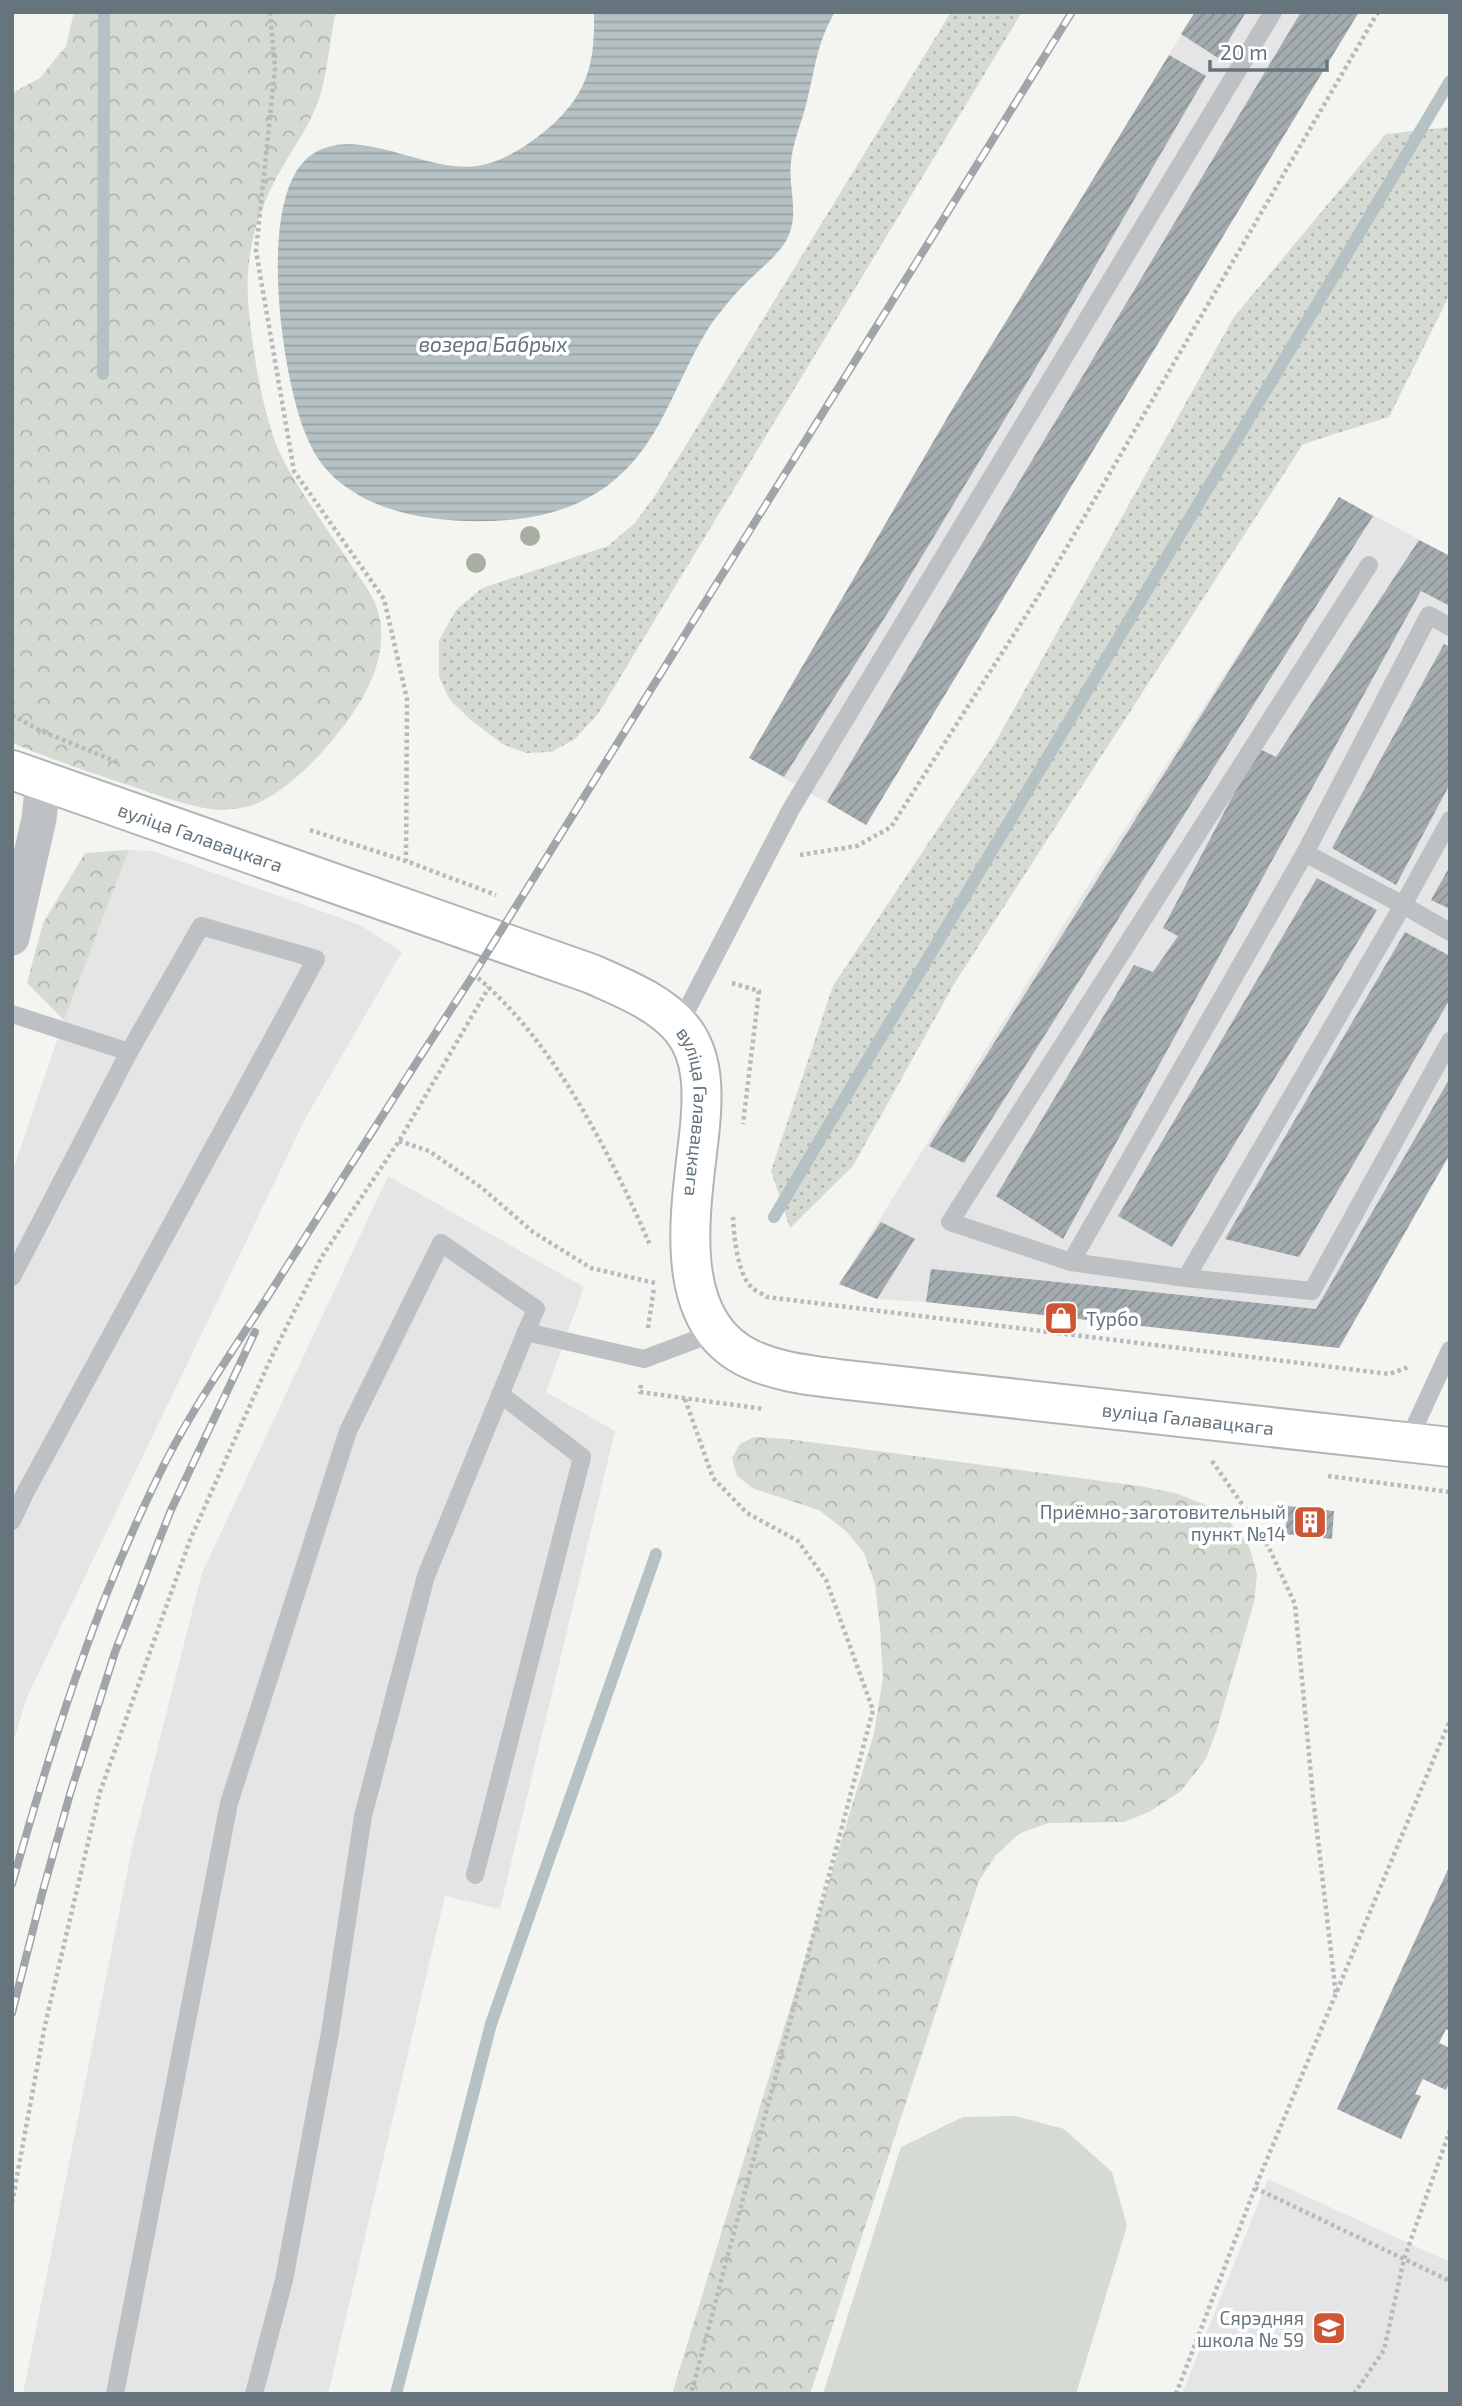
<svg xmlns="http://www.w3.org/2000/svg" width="1462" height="2406" font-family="'Exo 2',sans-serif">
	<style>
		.built { fill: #e4e5e4 }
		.grass { fill: url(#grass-dots) }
		.forest { fill: url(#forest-crowns) }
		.pitch { fill: #d5dad2 }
		.water { fill: url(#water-rules) }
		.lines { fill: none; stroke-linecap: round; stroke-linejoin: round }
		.stream { stroke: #b6c1c4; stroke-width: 12 }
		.building { fill: url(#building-hatch) }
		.secondary-casing { stroke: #b0b5b8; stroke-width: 42 }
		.path { stroke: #b7babc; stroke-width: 4.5; stroke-dasharray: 3.5 3.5; stroke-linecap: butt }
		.lane { stroke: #bdc1c4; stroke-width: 18 }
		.street { stroke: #bdc1c4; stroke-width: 35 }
		.secondary { stroke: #fff; stroke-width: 38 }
		.rail-casing { stroke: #9fa5a9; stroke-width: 8 }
		.rail { stroke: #fff; stroke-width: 5; stroke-dasharray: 16; stroke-linecap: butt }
		.tree { fill: #a7afa3 }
		.labels { text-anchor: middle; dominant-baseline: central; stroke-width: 7; stroke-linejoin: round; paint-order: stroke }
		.street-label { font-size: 19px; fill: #66747e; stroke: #fff }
		.poi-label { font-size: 19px; fill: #66747e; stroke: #fff; text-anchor: end }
		.water-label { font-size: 21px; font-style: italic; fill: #62757b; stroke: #fff }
	</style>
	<defs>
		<pattern id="grass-dots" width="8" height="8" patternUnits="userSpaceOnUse" patternTransform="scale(1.75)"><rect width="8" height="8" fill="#d5dad2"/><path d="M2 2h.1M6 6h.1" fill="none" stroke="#b1b5b0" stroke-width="1.8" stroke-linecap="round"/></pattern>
		<pattern id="forest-crowns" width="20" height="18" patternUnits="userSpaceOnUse" patternTransform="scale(1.75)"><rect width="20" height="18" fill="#d5dad2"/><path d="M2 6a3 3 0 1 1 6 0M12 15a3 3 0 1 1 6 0" fill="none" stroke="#b1b5b0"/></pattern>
		<pattern id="water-rules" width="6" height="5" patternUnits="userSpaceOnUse" patternTransform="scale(1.75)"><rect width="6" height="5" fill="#b6c1c4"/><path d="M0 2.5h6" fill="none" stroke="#98a1a4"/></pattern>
		<pattern id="building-hatch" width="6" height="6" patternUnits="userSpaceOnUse" patternTransform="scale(1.75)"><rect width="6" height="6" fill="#a4acb0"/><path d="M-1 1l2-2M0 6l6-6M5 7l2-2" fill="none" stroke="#899194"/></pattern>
	</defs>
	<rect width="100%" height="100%" fill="#f4f4f0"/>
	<g class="built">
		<polygon points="1195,12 1357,12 866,825 749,758 950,413"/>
		<polygon points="1339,497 1450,556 1450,1154 1339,1348 926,1302 877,1299 839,1284 1086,889"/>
		<polygon points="129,850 152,851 360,925 402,952 305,1119 27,1697 12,1746 12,1173 64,1020"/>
		<polygon points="388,1176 584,1287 546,1392 615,1431 500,1909 445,1896 328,2394 23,2394 132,1848 202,1573"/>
		<polygon points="1268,2179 1450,2262 1450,2394 1182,2394"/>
	</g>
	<g class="grass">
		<polygon points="951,12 1022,12 598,714 575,739 551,752 526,753 502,744 471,720 450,700 439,677 439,640 456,610 482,588 608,546 635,523 656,494"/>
		<polygon points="1450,127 1450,294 1389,417 1303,444 954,984 853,1166 790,1228 771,1171 833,986 995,743 1234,317 1386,134"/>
	</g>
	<g class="forest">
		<path d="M74 12H336C329 42 328 73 318 102 309 126 294 147 282 168 256 212 243 260 249 311 253 355 265 430 287 467 306 500 329 532 350 563 358 576 369 589 375 603 391 642 374 683 351 716 330 746 294 786 260 802 250 807 231 810 220 810 192 808 164 797 137 788 95 774 53 760 12 743V93L40 78 66 46Z"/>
		<polygon points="129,850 64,1020 27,983 43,923 85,853"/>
		<polygon points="754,1437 787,1439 1139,1486 1175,1493 1206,1505 1230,1522 1249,1546 1257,1574 1254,1602 1217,1729 1206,1759 1181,1791 1149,1812 1124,1822 1049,1823 1020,1833 996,1855 979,1881 810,2394 672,2394 874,1734 883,1677 880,1627 875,1584 864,1553 846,1531 819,1510 754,1489 737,1476 732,1458 740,1444"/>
	</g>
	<polygon class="pitch" points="1015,2116 1064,2129 1112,2172 1127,2226 1076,2394 823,2394 901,2147 963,2117"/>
	<path class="water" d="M594 12H835C817 42 815 69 807 101 802 122 793 141 791 162 788 185 798 209 790 232 783 252 765 264 750 279 737 291 725 306 714 320 691 353 678 390 659 424 625 486 577 514 508 520 457 524 392 519 349 489 328 475 315 458 306 435 282 379 255 197 310 156 355 122 426 174 477 166 506 161 530 144 552 125 589 92 595 60 594 12Z"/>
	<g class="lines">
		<g class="stream">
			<polyline points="103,374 104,12"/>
			<polyline points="774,1217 1450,81"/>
			<polyline points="396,2394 491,2024 656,1554"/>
		</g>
	</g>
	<g class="building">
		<polygon points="1195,12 1246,12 1218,58 1181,34"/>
		<polygon points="1301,12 1359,12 866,825 827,802"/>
		<polygon points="1169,55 1206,76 1049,346 892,606 784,777 749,758 950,413"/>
		<polygon points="1339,497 1373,516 964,1163 929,1146"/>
		<polygon points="1419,540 1450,556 1450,606 1421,591 1063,1239 996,1196 1134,965 1153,972 1178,936 1163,928 1258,748 1276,757"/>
		<polygon points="1444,644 1450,647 1450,784 1396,885 1332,848"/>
		<polygon points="1450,866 1450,909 1431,900"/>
		<polygon points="1317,878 1377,910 1172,1247 1118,1216"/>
		<polygon points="1405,932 1450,956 1450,999 1299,1257 1225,1239"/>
		<polygon points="1450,1078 1450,1154 1339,1348 926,1302 931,1269 1316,1309"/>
		<polygon points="881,1222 915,1239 877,1299 839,1284"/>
		<polygon points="1288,1506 1334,1511 1332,1539 1285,1534"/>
		<polygon points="1450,1865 1450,2031 1446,2029 1439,2043 1450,2048 1450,2081 1446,2090 1423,2079 1415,2094 1421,2096 1401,2139 1337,2109"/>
	</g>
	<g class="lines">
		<g class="secondary-casing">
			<g id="secondary">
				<path id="s1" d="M12 770 592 974C623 988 660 1002 682 1029 704 1056 703 1094 700 1126 693 1199 666 1320 750 1359 778 1372 808 1375 838 1379L1450 1447"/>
			</g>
		</g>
		<g class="path">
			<polyline points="270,12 275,68 256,251 294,471 384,599 407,699 406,861"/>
			<polyline points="12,715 39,730 117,762"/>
			<polyline points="310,830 406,861 496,895"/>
			<polyline points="800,855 857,846 891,827 1039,595 1378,12"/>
			<path d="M478 978C554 1042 611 1155 650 1245"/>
			<polyline points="732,983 759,991 743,1124"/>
			<polyline points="399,1141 429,1151 482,1188 533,1232 591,1268 655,1283"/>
			<path d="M733 1217C734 1236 737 1273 752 1288 756 1291 763 1294 767 1297L1389 1374 1409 1367"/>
			<polyline points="648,1328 654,1288"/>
			<polyline points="641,1385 640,1392 764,1409"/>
			<polyline points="685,1399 713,1478 747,1513 798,1541 826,1580 873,1710 691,2394"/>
			<polyline points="1212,1461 1251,1517 1269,1548 1295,1604 1313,1797 1336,1995"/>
			<polyline points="1328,1476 1450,1492"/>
			<polyline points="1255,2188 1450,2281"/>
			<polyline points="12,2203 45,2025 100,1792 190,1540 271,1358 321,1258 399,1141 489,987"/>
			<polyline points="1176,2394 1255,2188 1450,1720"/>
			<polyline points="1354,2394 1384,2350 1404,2259 1450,2130"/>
		</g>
		<g class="lane">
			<polyline points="1369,565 950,1222 1071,1262 1305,853 1403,905 1450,932"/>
			<polyline points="1450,820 1403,905 1186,1278 1312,1291 1450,1041"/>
			<polyline points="1305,853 1429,615 1450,627"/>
			<polyline points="12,1014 129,1052"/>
			<polyline points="679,1025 791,809 1273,12"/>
			<polyline points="1071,1262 1186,1278"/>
			<polyline points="12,1277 129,1052 201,926 316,959 25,1493 12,1521"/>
			<polyline points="1407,1443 1450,1350"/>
			<polyline points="475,1875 582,1457 500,1394"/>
			<polyline points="115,2394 229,1803 348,1431 441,1243 536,1309 526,1332"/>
			<polyline points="254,2394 284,2280 330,2033 363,1816 426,1576 526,1332 644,1359 716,1332"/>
		</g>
		<polyline class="street" points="12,938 39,819 43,781"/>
		<use href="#secondary" class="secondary"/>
		<g class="rail-casing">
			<g id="rail">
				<path d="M12 1884C51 1747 93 1610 156 1481 189 1411 236 1347 277 1282 342 1179 407 1076 474 974L1072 12"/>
				<polyline points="12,2013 42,1894 70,1794 115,1652 171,1510 255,1332"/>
			</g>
		</g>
		<use href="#rail" class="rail"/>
	</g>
	<g class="tree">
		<circle cx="530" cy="536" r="10"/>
		<circle cx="476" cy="563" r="10"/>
	</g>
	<defs>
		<g id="shop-square" transform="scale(1.75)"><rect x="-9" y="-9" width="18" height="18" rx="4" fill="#cf5634" stroke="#fff"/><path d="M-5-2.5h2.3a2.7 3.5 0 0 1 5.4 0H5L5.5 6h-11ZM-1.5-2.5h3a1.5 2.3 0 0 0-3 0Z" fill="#fff"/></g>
		<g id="building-square" transform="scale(1.75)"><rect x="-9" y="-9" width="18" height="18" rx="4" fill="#cf5634" stroke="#fff"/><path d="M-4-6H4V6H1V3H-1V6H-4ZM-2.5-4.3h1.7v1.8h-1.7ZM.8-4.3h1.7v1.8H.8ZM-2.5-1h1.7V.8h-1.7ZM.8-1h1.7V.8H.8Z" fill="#fff"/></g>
		<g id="school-square" transform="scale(1.75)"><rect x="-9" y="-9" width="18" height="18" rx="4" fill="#cf5634" stroke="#fff"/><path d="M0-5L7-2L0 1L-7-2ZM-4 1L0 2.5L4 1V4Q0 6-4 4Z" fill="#fff"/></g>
	</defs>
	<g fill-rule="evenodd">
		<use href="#shop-square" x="1061" y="1318"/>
		<use href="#building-square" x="1310" y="1522"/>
		<use href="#school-square" x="1329" y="2328"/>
	</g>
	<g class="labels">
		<g class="street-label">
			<text stroke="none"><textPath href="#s1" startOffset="200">вуліца Галавацкага</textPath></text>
			<text stroke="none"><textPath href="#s1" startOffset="807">вуліца Галавацкага</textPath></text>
			<text stroke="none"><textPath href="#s1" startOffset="1521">вуліца Галавацкага</textPath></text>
		</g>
		<g class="poi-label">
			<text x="1086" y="1318" text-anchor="start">Турбо</text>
			<text x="1286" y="1511">Приёмно-заготовительный<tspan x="1286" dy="22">пункт №14</tspan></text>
			<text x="1304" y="2317">Сярэдняя<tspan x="1304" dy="22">школа № 59</tspan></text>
		</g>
		<g class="water-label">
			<text x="493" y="343">возера Бабрых</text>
		</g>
	</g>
	<rect width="1462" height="2406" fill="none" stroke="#66747e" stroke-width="28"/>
	<path d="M1210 60v10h117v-10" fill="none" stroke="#66747e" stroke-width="3.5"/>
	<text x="1220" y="60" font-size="21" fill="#66747e" stroke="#ffffff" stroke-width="5" paint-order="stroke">20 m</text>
</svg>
